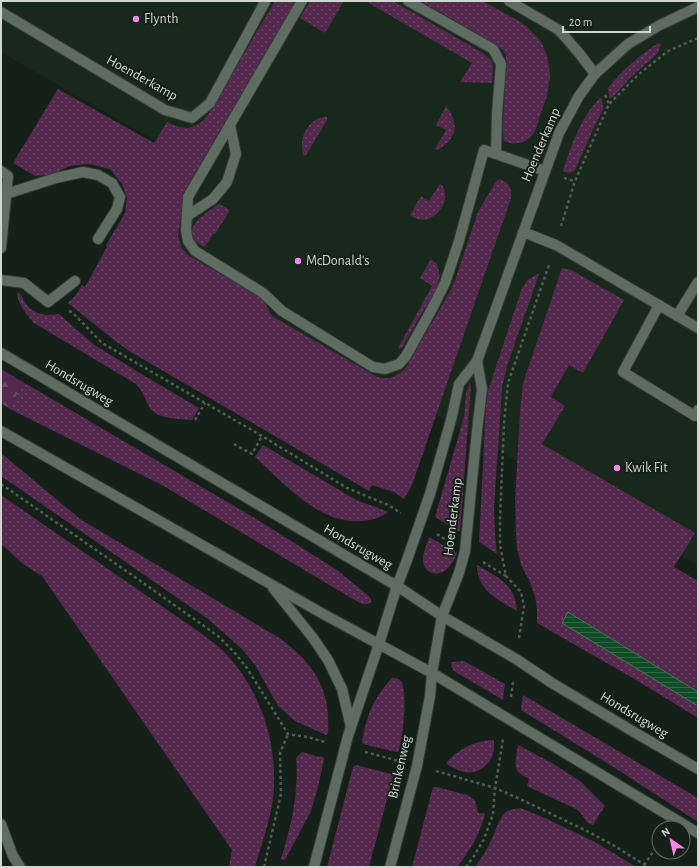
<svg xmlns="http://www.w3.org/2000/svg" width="699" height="868" font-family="'Alegreya Sans',sans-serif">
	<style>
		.built { fill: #18291c }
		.grass { fill: url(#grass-dots) }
		.forest { fill: url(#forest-firs) }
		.water { fill: url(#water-rules); stroke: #49765a }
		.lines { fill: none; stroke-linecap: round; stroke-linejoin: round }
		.lane-casing { stroke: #333b35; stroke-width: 12 }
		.street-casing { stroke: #333b35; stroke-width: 12 }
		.secondary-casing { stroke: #333b35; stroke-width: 12 }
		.path { stroke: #525b54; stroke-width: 2.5; stroke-dasharray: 3 3; stroke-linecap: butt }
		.lane { stroke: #5e6c61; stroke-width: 10 }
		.street { stroke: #5e6c61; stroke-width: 10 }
		.secondary { stroke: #5e6c61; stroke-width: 10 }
		.poi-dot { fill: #fa87e8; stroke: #152018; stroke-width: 1.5 }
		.labels { text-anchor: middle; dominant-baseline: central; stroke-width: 4; stroke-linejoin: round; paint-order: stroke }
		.poi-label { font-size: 14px; fill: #d0d7d1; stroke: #152018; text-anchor: start }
		.street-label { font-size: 14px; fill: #d0d7d1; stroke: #152018 }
	</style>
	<defs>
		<pattern id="grass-dots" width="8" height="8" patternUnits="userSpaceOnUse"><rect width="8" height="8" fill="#54294d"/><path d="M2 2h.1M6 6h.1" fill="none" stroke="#6c4766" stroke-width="1.8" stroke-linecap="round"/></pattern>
		<pattern id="forest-firs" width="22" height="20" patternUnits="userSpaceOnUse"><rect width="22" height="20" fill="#54294d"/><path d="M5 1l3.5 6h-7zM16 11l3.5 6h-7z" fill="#6c4766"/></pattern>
		<pattern id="water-rules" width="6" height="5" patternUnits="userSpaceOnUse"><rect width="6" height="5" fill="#0f4d27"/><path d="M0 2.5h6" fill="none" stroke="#316645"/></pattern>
	</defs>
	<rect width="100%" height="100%" fill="#152018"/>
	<polygon class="built" points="1,1 698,1 698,565 145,248 194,163 1,52"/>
	<g class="grass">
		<path d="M275 1H296L186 189 183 202 178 236 181 247 188 255 262 298 272 316 377 377C390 380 398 377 407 366L453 286 478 212 496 181 500 179C509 182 512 189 511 198L412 485 404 499 394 492 372 485 369 491 129 351 114 340 68 303 76 295 82 285 85 287 107 247 106 245 125 213 127 198 122 184 110 169 89 164 70 166 51 175 35 176 13 163 58 89 154 143 167 122C184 130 192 131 206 118Z"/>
		<polygon points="310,1 344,1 325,33 300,18"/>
		<polygon points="365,1 393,1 483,53 491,60 493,66 492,83 460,82 472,63"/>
		<path d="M420 1H483L522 23 528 28 536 36 542 43 547 56 549 67 550 77 547 96 535 131C529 142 516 147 504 141L503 134V124L506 59V55L503 50 464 26Z"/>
		<path d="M658 43 660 44 661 45 657 54 630 78 613 97 611 98 609 97 608 88C622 70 639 56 658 43Z"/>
		<path d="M600 98 602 99 603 110 596 123 575 170C571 174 567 173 563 171 570 148 582 115 600 98Z"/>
		<path d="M446 106C460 123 457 140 437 150L435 149 446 130 436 125Z"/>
		<path d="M324 117H327V120L308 152 305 156 303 155C303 152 302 148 302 145 302 133 310 119 324 117Z"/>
		<path d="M440 184 443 186C444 190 446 195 445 199 445 203 442 207 440 210 431 221 421 223 410 215L421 196 429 201Z"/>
		<path d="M219 204 230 210 215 234H213L208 242 204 247C176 231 204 214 219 204Z"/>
		<polygon points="431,259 437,264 440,276 436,289 403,346 400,349 398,348 432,286 420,278"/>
		<polygon points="562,268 571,270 624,300 583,373 569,365 551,397 565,406 542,444 695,533 674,567 698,581 698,692 569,612 562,623 698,706 698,718 631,677 537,623 537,609 535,596 529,580 525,573 521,565 517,548 516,535 515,500 520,412 523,383"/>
		<polygon points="537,274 539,274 507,366 502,388 494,508 495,533 497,554 479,542 486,407 488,391 522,288 528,280"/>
		<path d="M19 292C22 296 23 300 26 304 35 315 45 316 59 314L93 344 143 375 199 408 192 420C180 419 157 419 150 408 145 400 143 391 136 384L34 323C27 315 18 304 17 294Z"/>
		<path d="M23 382 258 520 337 570 370 597 371 600V602C367 606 362 604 358 602L162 485 10 409Z"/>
		<polygon points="470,383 471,385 460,532 435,517 464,417 466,393"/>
		<path d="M263 445 358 501 376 507 388 512C381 518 371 520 363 521 319 525 285 484 255 457Z"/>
		<path d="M1 453 80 519 281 639C315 665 331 690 328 733L326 735 295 721 286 713 278 706 255 665 242 649 208 619 1 476Z"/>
		<path d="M1 495 195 629C203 635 213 642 221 649 261 687 279 746 273 799 270 821 261 846 255 867H229L232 850 42 576 23 564 1 544Z"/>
		<path d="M429 537 457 553C455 558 453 563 449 567 441 577 425 576 423 561 422 554 427 544 429 537Z"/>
		<path d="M477 565C498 578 515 583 517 611 498 600 477 590 477 565Z"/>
		<path d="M464 661 505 684 503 700 454 671C452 668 450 665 452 662Z"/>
		<path d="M392 678C396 678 398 678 401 681 408 690 403 741 398 752H396L363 744 362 742C366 716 374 697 392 678Z"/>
		<polygon points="523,695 698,798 698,822 615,768 521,710"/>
		<path d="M489 740H493L494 741C494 746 494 752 492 757 490 761 487 764 484 767 472 777 459 772 447 764V762C459 749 471 743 489 740Z"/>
		<path d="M518 745 552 763 580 781 605 806 593 825 588 823 578 810 527 786 529 779C526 777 521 775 518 772 513 765 517 753 518 745Z"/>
		<path d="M302 752 319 757 320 756 323 757 324 759 318 787 311 811 285 860 281 859C288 835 295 811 296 786 297 777 297 767 296 758Z"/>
		<polygon points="356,765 391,774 393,776 369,867 327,867 353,767"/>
		<path d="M433 787H437L467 795 475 800 478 813H485C481 833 469 852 457 867H412Z"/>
		<path d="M521 808 549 820 597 843 636 867H475C483 857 489 846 494 834 497 827 499 820 504 814 508 809 515 809 521 808Z"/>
	</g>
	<polygon class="forest" points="1,369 23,382 10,409 1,403"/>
	<polygon class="water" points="568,612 698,692 698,706 562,623"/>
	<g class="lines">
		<g class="lane-casing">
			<g id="lane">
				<polyline points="302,1 188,197 186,230 188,241 195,251 263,293 282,311 373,367 385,369 399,364 406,356 433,307 445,283 459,241 484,150 496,154 545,171"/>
				<polyline points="408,1 493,49 501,64 497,114 496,154"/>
				<polyline points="1,12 165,110 192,118 210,103 265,2 263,1"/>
				<polyline points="1,171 8,176 1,248"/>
				<polyline points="6,194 56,178 83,172 98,175 112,183 120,197 117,209 98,239"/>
				<polyline points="187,216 213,199 227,182 236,154 230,125"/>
				<polyline points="1,280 24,283 48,302 75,281"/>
				<polyline points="659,305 623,372 695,416 698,410"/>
				<polyline points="677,316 698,282"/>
			</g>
		</g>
		<g class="street-casing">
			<g id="street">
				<polyline points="509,1 559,30 579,53 595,74"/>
				<polyline points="265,2 265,1"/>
				<polyline points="523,232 556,245 568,252 698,328"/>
				<polyline points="397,586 407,560 430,494 451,420 459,384 477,361 559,133 579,96 595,74 628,44 660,25 698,7"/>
				<polyline points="442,616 459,573 465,551 477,431 482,389 477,361"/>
				<polyline points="1,824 13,856 20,867"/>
			</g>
		</g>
		<g class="secondary-casing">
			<g id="secondary">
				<polyline points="1,353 198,469 397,586 442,616 516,659 552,683 634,732 698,769"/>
				<polyline points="1,431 325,615 432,673 698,833"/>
				<polyline points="273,588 313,638 328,660 342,689 351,727"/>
				<polyline points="314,867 348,736 379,644 397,586"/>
				<polyline points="390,867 417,766 430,696 432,673 442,616"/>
			</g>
		</g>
		<g class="path">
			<polyline points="605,95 609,104"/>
			<polyline points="564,178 574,181"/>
			<polyline points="561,226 575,181 609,104 639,74 668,51 698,38"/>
			<polyline points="69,311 72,312 102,343 262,436 347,488 388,505 401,513"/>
			<polyline points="195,420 205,403"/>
			<polyline points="234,444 252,454 262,436"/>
			<polyline points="1,484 132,575 218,636 234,652 247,668 288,734 307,737 325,742"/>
			<polyline points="437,534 446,540"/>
			<polyline points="483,562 506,576"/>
			<polyline points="519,638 524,606 521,592 506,576 500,545 500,518 504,423 508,383 549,265"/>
			<polyline points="511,697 513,682"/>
			<polyline points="365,752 399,761"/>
			<polyline points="436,771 495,788 518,798 587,831 613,845 648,867"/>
			<polyline points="644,865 655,849"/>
			<polyline points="264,867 281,794 280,753 288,734"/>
			<polyline points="466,867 474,856 484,839 493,814 495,788 503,739"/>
		</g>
		<use href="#lane" class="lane"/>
		<use href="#street" class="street"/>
		<use href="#secondary" class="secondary"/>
	</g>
	<g class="poi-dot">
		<circle cx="136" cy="19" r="4"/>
		<circle cx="298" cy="261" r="4"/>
		<circle cx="617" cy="468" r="4"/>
	</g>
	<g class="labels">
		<g class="poi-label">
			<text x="144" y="19">Flynth</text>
			<text x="306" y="261">McDonald's</text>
			<text x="625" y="468">Kwik Fit</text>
		</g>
		<g class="street-label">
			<text transform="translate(142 78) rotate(29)">Hoenderkamp</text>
			<text transform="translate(541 145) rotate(-67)">Hoenderkamp</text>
			<text transform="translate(79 383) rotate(31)">Hondsrugweg</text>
			<text transform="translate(453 517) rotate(-83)">Hoenderkamp</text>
			<text transform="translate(358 547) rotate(30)">Hondsrugweg</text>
			<text transform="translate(634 715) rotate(31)">Hondsrugweg</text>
			<text transform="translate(400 767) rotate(-77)">Brinkenweg</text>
		</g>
	</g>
	<rect width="699" height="868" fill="none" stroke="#d0d7d1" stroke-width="4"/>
	<g transform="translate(671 840) rotate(326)"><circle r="19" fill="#152018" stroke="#606962"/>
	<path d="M0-3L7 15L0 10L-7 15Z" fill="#fa87e8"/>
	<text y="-6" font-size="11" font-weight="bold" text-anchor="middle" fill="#d0d7d1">N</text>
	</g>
	<path d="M563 26v6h87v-6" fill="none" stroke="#d0d7d1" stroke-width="2"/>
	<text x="569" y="26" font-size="12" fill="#d0d7d1" stroke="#152018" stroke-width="3" paint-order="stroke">20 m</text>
</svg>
